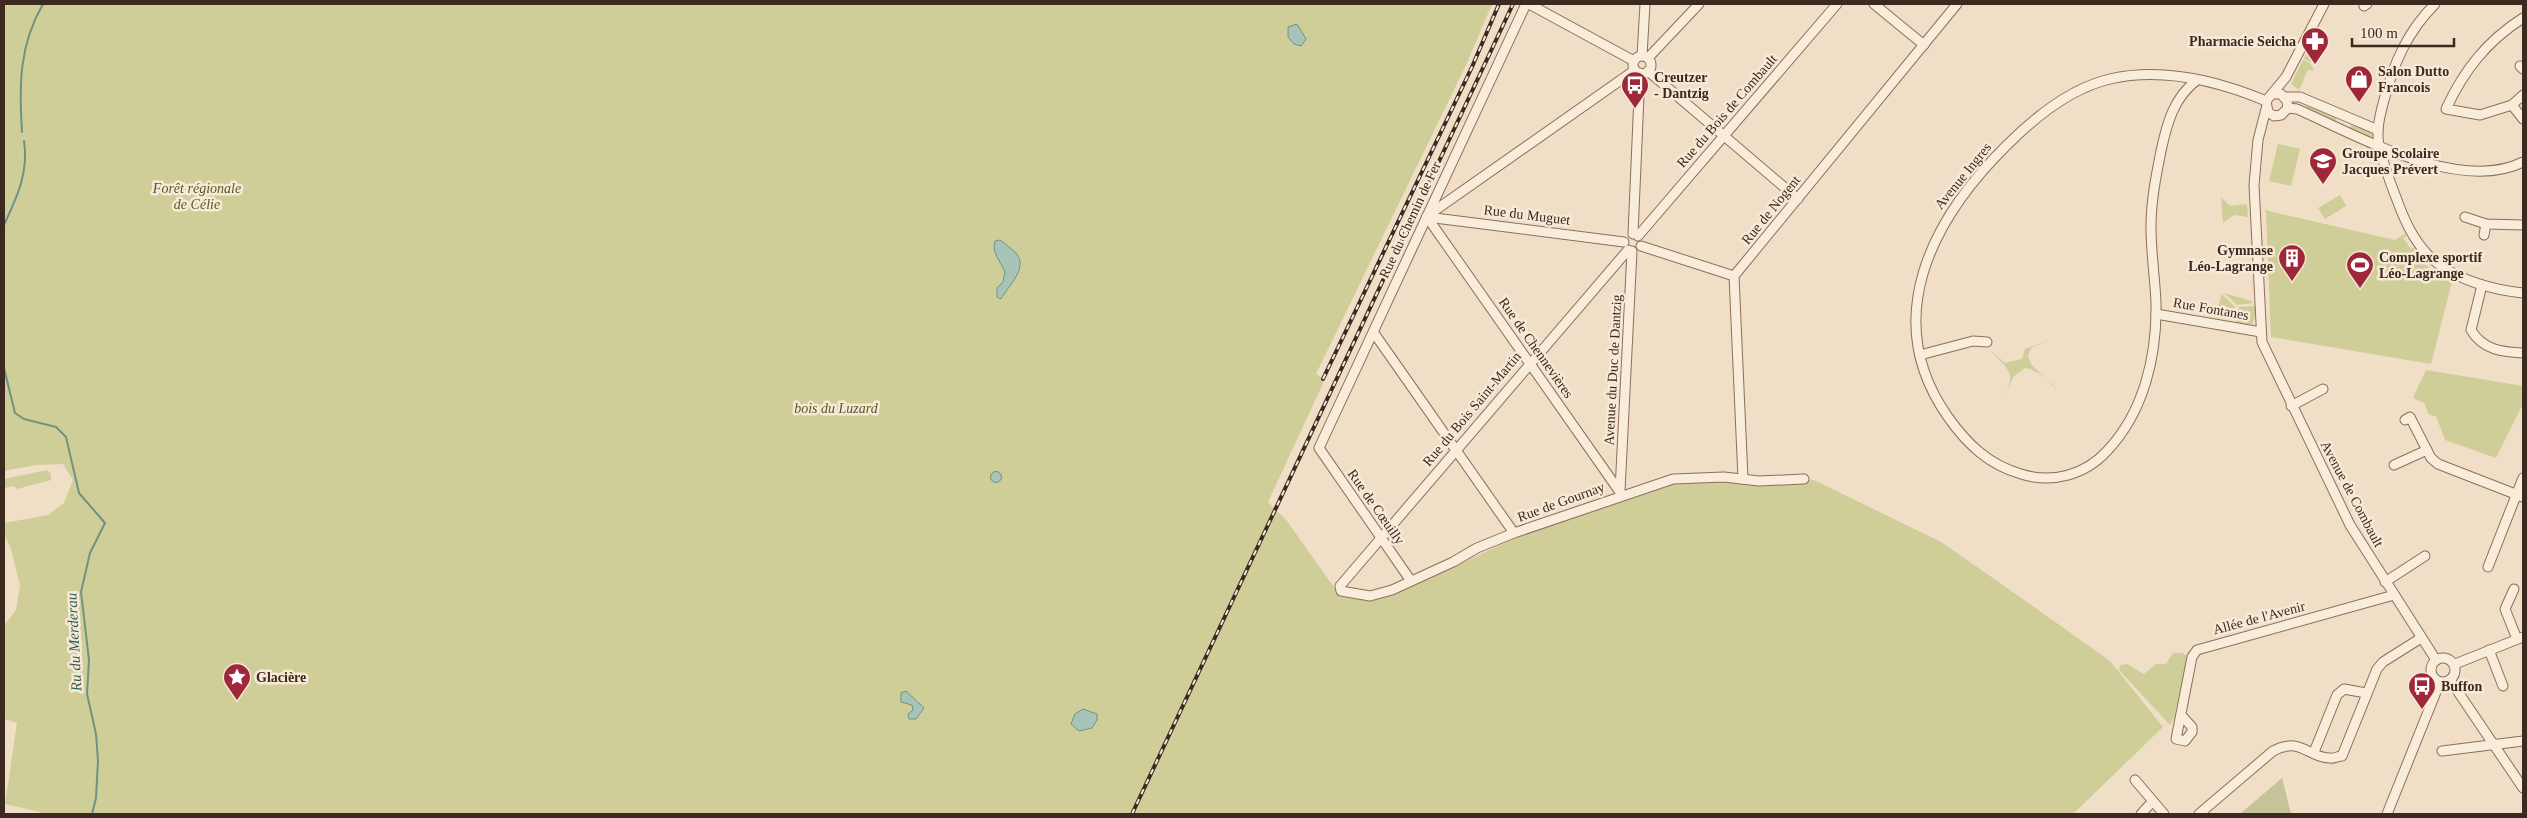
<svg xmlns="http://www.w3.org/2000/svg" width="2527" height="818" font-family="Georgia,serif">
	<style>
		.green { fill: #cfce99 }
		.cemetery { fill: #c4c399 }
		.water { fill: #a8c4b8; stroke: #6e9384 }
		.lines { fill: none; stroke-linecap: round; stroke-linejoin: round }
		.stream { stroke: #6e9384; stroke-width: 2 }
		.minor-casing { stroke: #8d6e5b; stroke-width: 11 }
		.minor { stroke: #faecda; stroke-width: 9 }
		.rail-casing { stroke: #3c291f; stroke-width: 4 }
		.rail { stroke: #f7e9d6; stroke-width: 2; stroke-dasharray: 5.5; stroke-linecap: butt }
		.labels { text-anchor: middle; dominant-baseline: central; stroke-width: 5; stroke-linejoin: round; paint-order: stroke }
		.poi-label { font-size: 14px; font-weight: bold; fill: #3c291f; stroke: #f7e9d6; text-anchor: start }
		.street-label { font-size: 14px; fill: #3c291f; stroke: #f7e9d6 }
		.park-label { font-size: 14px; font-style: italic; fill: #545a25; stroke: #f7e9d6 }
		.water-label { font-size: 15px; font-style: italic; fill: #2e5d53; stroke: #f7e9d6 }
	</style>
	<rect width="100%" height="100%" fill="#f0dec6"/>
	<g class="green">
		<polygon points="4,4 1492,4 1467,63 1316,374 1325,379 1268,502 1287,521 1340,596 1372,598 1406,589 1537,528 1675,481 1727,479 1757,485 1814,480 1941,542 2003,585 2110,661 2163,727 2073,814 40,814 40,812 5,804 17,723 4,719 4,626 16,610 20,586 11,549 4,534 4,523 48,515 64,503 73,480 63,464 36,465 4,471"/>
		<polygon points="2311,44 2320,48 2311,62 2304,59"/>
		<polygon points="2303,60 2310,63 2314,70 2308,70 2299,90 2291,84"/>
		<polygon points="2307,104 2337,117 2336,121 2307,110"/>
		<polygon points="2352,123 2372,132 2372,138 2369,138 2349,129"/>
		<polygon points="2278,144 2300,149 2291,186 2269,181"/>
		<polygon points="2367,144 2378,161 2376,162 2365,155"/>
		<polygon points="2340,195 2346,206 2325,219 2318,208"/>
		<polygon points="2221,197 2230,206 2247,204 2248,217 2234,215 2223,223"/>
		<polygon points="2264,210 2395,240 2406,233 2407,235 2403,238 2411,249 2415,247 2417,250 2404,256 2403,259 2419,252 2423,256 2419,260 2448,281 2450,277 2453,278 2431,364 2271,337 2266,212"/>
		<polygon points="2224,293 2252,301 2252,303 2237,305"/>
		<polygon points="2222,294 2235,307 2233,320 2215,317"/>
		<polygon points="2255,306 2255,318 2252,324 2236,324 2239,307"/>
		<path d="M2050 340 2031 348 2028 356C2033 374 2047 373 2057 391L2046 377 2030 369 2025 368 2014 376 2000 403C2002 397 2007 391 2009 384 2015 369 1997 360 1990 350L2005 363 2022 359 2025 349Z"/>
		<polygon points="2426,370 2523,386 2523,404 2496,458 2445,440 2436,416 2429,415 2424,403 2413,398"/>
		<polygon points="47,470 51,474 51,480 17,489 14,486 4,488 4,479"/>
		<polygon points="2173,653 2183,653 2187,656 2174,718 2170,725 2119,670 2120,665 2127,664 2144,674 2156,664 2166,664"/>
	</g>
	<polygon class="cemetery" points="2282,778 2291,814 2240,814"/>
	<g class="water">
		<polygon points="1297,24 1306,39 1301,46 1294,44 1288,37 1288,27"/>
		<path d="M1000 240C1005 244 1011 248 1016 253 1029 268 1008 286 1001 299L997 297V288L1003 282 1005 272C1001 262 991 252 995 241Z"/>
		<circle cx="996" cy="477" r="5.5"/>
		<polygon points="906,691 924,708 916,719 909,719 908,714 913,710 912,705 901,702 901,693"/>
		<polygon points="1083,709 1097,714 1097,720 1092,728 1079,731 1071,724 1075,714"/>
	</g>
	<g class="lines">
		<g class="stream">
			<path d="M22 132C19 86 19 45 43 4"/>
			<path d="M4 225C17 197 29 172 24 141"/>
			<polyline points="4,368 15,413 24,419 56,427 66,437 79,493 105,523 90,553 81,592 89,660 87,694 96,734 98,761 96,798 92,814"/>
		</g>
		<g class="minor-casing">
			<g id="minor">
				<polyline points="1529,4 1634,61"/>
				<polyline points="1874,4 1924,45"/>
				<path d="M2435 4C2407 32 2394 63 2384 100 2380 115 2376 130 2379 145 2383 164 2390 182 2397 200 2406 225 2418 250 2441 266 2465 282 2495 290 2523 293"/>
				<polyline points="2364,6 2367,4"/>
				<path d="M2523 18C2487 41 2464 70 2446 109L2480 115 2512 105 2523 119"/>
				<polyline points="1642,56 1645,4"/>
				<circle cx="1642" cy="65" r="9"/>
				<polyline points="1648,58 1699,4"/>
				<polyline points="2520,66 2523,69"/>
				<polyline points="1648,71 1798,199"/>
				<path d="M2197 80C2174 97 2167 123 2161 151 2156 176 2151 201 2151 227 2151 253 2155 278 2156 303 2157 356 2144 412 2107 451 2085 475 2052 484 2021 474 1989 465 1967 444 1948 417 1879 319 1932 219 2007 145 2035 117 2071 88 2110 79 2163 67 2218 81 2266 101"/>
				<polyline points="2273,94 2281,94 2287,101 2288,108 2281,115 2274,116 2268,112 2266,101 2286,77 2324,4"/>
				<polyline points="2286,97 2300,97 2378,130"/>
				<polyline points="2512,105 2523,95"/>
				<path d="M2288 108 2297 109C2356 135 2459 194 2523 162"/>
				<polyline points="2266,109 2258,140 2254,185 2262,342 2350,525 2436,660"/>
				<polyline points="1427,216 1635,70"/>
				<polyline points="1427,217 1622,495"/>
				<polyline points="1427,217 1624,242"/>
				<polyline points="2465,217 2486,224 2523,225"/>
				<polyline points="1633,234 1640,73"/>
				<polyline points="2484,235 2486,224"/>
				<polyline points="1638,236 1837,4"/>
				<polyline points="1641,246 1734,276"/>
				<polyline points="1628,250 1340,586 1341,591 1370,596 1392,590 1453,562 1477,548 1514,533 1673,479 1724,477 1759,481 1804,479"/>
				<path d="M2482 285 2471 330C2483 350 2502 352 2523 353"/>
				<polyline points="2156,314 2261,332"/>
				<polyline points="1374,333 1514,533"/>
				<polyline points="1920,355 1973,341 1987,342"/>
				<polyline points="2291,406 2323,389"/>
				<polyline points="2405,420 2410,417 2431,458 2438,464 2523,497"/>
				<polyline points="2394,465 2427,450"/>
				<polyline points="1743,479 1734,276 1957,4"/>
				<polyline points="1620,491 1632,251"/>
				<polyline points="2488,567 2523,478"/>
				<polyline points="1411,581 1319,448 1526,4"/>
				<polyline points="2385,582 2425,556"/>
				<polyline points="2514,589 2505,609 2517,639"/>
				<polyline points="2489,650 2503,686"/>
				<circle cx="2443" cy="670" r="12"/>
				<polyline points="2455,664 2523,637"/>
				<polyline points="2450,680 2523,788"/>
				<polyline points="2181,715 2192,727 2192,732 2185,741 2176,739 2192,657 2197,650 2394,595"/>
				<polyline points="2442,751 2523,741"/>
				<polyline points="2314,752 2337,695 2344,689 2366,693"/>
				<polyline points="2135,780 2164,814"/>
				<polyline points="2141,814 2152,802"/>
				<path d="M2199 814 2273 751C2301 736 2308 758 2330 758 2333 759 2338 756 2342 756L2377 669 2383 662 2421 638"/>
				<polyline points="2387,814 2440,682"/>
			</g>
		</g>
		<use href="#minor" class="minor"/>
		<g class="rail-casing">
			<g id="rail">
				<polyline points="1323,379 1472,67 1499,4"/>
				<polyline points="1132,814 1513,4"/>
			</g>
		</g>
		<use href="#rail" class="rail"/>
	</g>
	<defs>
		<g id="pharmacy-pin" transform="scale(1.4375)"><path d="M0 17L-7.5 6A9.5 9.5 0 1 1 7.5 6Z" fill="#9e283a" stroke="#f7e9d6"/><path d="M-2-6h4v4h4v4h-4v4h-4v-4h-4v-4h4Z" fill="#fff"/></g>
		<g id="shop-pin" transform="scale(1.4375)"><path d="M0 17L-7.5 6A9.5 9.5 0 1 1 7.5 6Z" fill="#9e283a" stroke="#f7e9d6"/><path d="M-5-2.5h2.3a2.7 3.5 0 0 1 5.4 0H5L5.5 6h-11ZM-1.5-2.5h3a1.5 2.3 0 0 0-3 0Z" fill="#fff"/></g>
		<g id="bus-pin" transform="scale(1.4375)"><path d="M0 17L-7.5 6A9.5 9.5 0 1 1 7.5 6Z" fill="#9e283a" stroke="#f7e9d6"/><path d="M-5-6H5V4H4V6H2V4H-2V6H-4V4H-5ZM-3.5-4V0h7V-4ZM-3.5 1.2v1.5H-2V1.2ZM2 1.2v1.5H3.5V1.2Z" fill="#fff"/></g>
		<g id="school-pin" transform="scale(1.4375)"><path d="M0 17L-7.5 6A9.5 9.5 0 1 1 7.5 6Z" fill="#9e283a" stroke="#f7e9d6"/><path d="M0-5L7-2L0 1L-7-2ZM-4 1L0 2.5L4 1V4Q0 6-4 4Z" fill="#fff"/></g>
		<g id="building-pin" transform="scale(1.4375)"><path d="M0 17L-7.5 6A9.5 9.5 0 1 1 7.5 6Z" fill="#9e283a" stroke="#f7e9d6"/><path d="M-4-6H4V6H1V3H-1V6H-4ZM-2.5-4.3h1.7v1.8h-1.7ZM.8-4.3h1.7v1.8H.8ZM-2.5-1h1.7V.8h-1.7ZM.8-1h1.7V.8H.8Z" fill="#fff"/></g>
		<g id="stadium-pin" transform="scale(1.4375)"><path d="M0 17L-7.5 6A9.5 9.5 0 1 1 7.5 6Z" fill="#9e283a" stroke="#f7e9d6"/><path d="M0-5a6.5 5 0 1 0 0 10a6.5 5 0 1 0 0-10ZM-3.5-1.8h7v3.6h-7Z" fill="#fff"/></g>
		<g id="sight-pin" transform="scale(1.4375)"><path d="M0 17L-7.5 6A9.5 9.5 0 1 1 7.5 6Z" fill="#9e283a" stroke="#f7e9d6"/><path d="M0-6L1.8-2.2L6-1.7L2.9 1.2L3.7 5.4L0 3.3L-3.7 5.4L-2.9 1.2L-6-1.7L-1.8-2.2Z" fill="#fff"/></g>
	</defs>
	<g fill-rule="evenodd">
		<use href="#pharmacy-pin" x="2315" y="41"/>
		<use href="#shop-pin" x="2359" y="79"/>
		<use href="#bus-pin" x="1635" y="85"/>
		<use href="#school-pin" x="2323" y="161"/>
		<use href="#building-pin" x="2292" y="258"/>
		<use href="#stadium-pin" x="2360" y="265"/>
		<use href="#sight-pin" x="237" y="677"/>
		<use href="#bus-pin" x="2422" y="686"/>
	</g>
	<g class="labels">
		<g class="poi-label">
			<text x="2296" y="41" text-anchor="end">Pharmacie Seicha</text>
			<text x="2378" y="71">Salon Dutto<tspan x="2378" dy="16">Francois</tspan></text>
			<text x="1654" y="77">Creutzer<tspan x="1654" dy="16">- Dantzig</tspan></text>
			<text x="2342" y="153">Groupe Scolaire<tspan x="2342" dy="16">Jacques Prévert</tspan></text>
			<text x="2273" y="250" text-anchor="end">Gymnase<tspan x="2273" dy="16">Léo-Lagrange</tspan></text>
			<text x="2379" y="257">Complexe sportif<tspan x="2379" dy="16">Léo-Lagrange</tspan></text>
			<text x="256" y="677">Glacière</text>
			<text x="2441" y="686">Buffon</text>
		</g>
		<g class="street-label">
			<text transform="translate(1727 111) rotate(-49)">Rue du Bois de Combault</text>
			<text transform="translate(1963 176) rotate(-51)">Avenue Ingres</text>
			<text transform="translate(1771 210) rotate(-51)">Rue de Nogent</text>
			<text transform="translate(1527 215) rotate(7)">Rue du Muguet</text>
			<text transform="translate(1410 220) rotate(-65)">Rue du Chemin de Fer</text>
			<text transform="translate(2211 309) rotate(10)">Rue Fontanes</text>
			<text transform="translate(1536 348) rotate(55)">Rue de Chennevières</text>
			<text transform="translate(1613 370) rotate(-87)">Avenue du Duc de Dantzig</text>
			<text transform="translate(1472 409) rotate(-50)">Rue du Bois Saint-Martin</text>
			<text transform="translate(2352 494) rotate(62)">Avenue de Combault</text>
			<text transform="translate(1561 502) rotate(-20)">Rue de Gournay</text>
			<text transform="translate(1376 507) rotate(55)">Rue de Cœuilly</text>
			<text transform="translate(2259 618) rotate(-15)">Allée de l'Avenir</text>
		</g>
		<g class="park-label">
			<text x="197" y="188">Forêt régionale<tspan x="197" dy="16">de Célie</tspan></text>
			<text x="836" y="408">bois du Luzard</text>
		</g>
		<g class="water-label">
			<text transform="translate(74 642) rotate(-93)">Ru du Merderau</text>
		</g>
	</g>
	<rect width="2527" height="818" fill="none" stroke="#3c291f" stroke-width="10"/>
	<path d="M2352 38v8h102v-8" fill="none" stroke="#3c291f" stroke-width="2.5"/>
	<text x="2360" y="38" font-size="15" fill="#3c291f" stroke="#f7e9d6" stroke-width="4" paint-order="stroke">100 m</text>
</svg>
